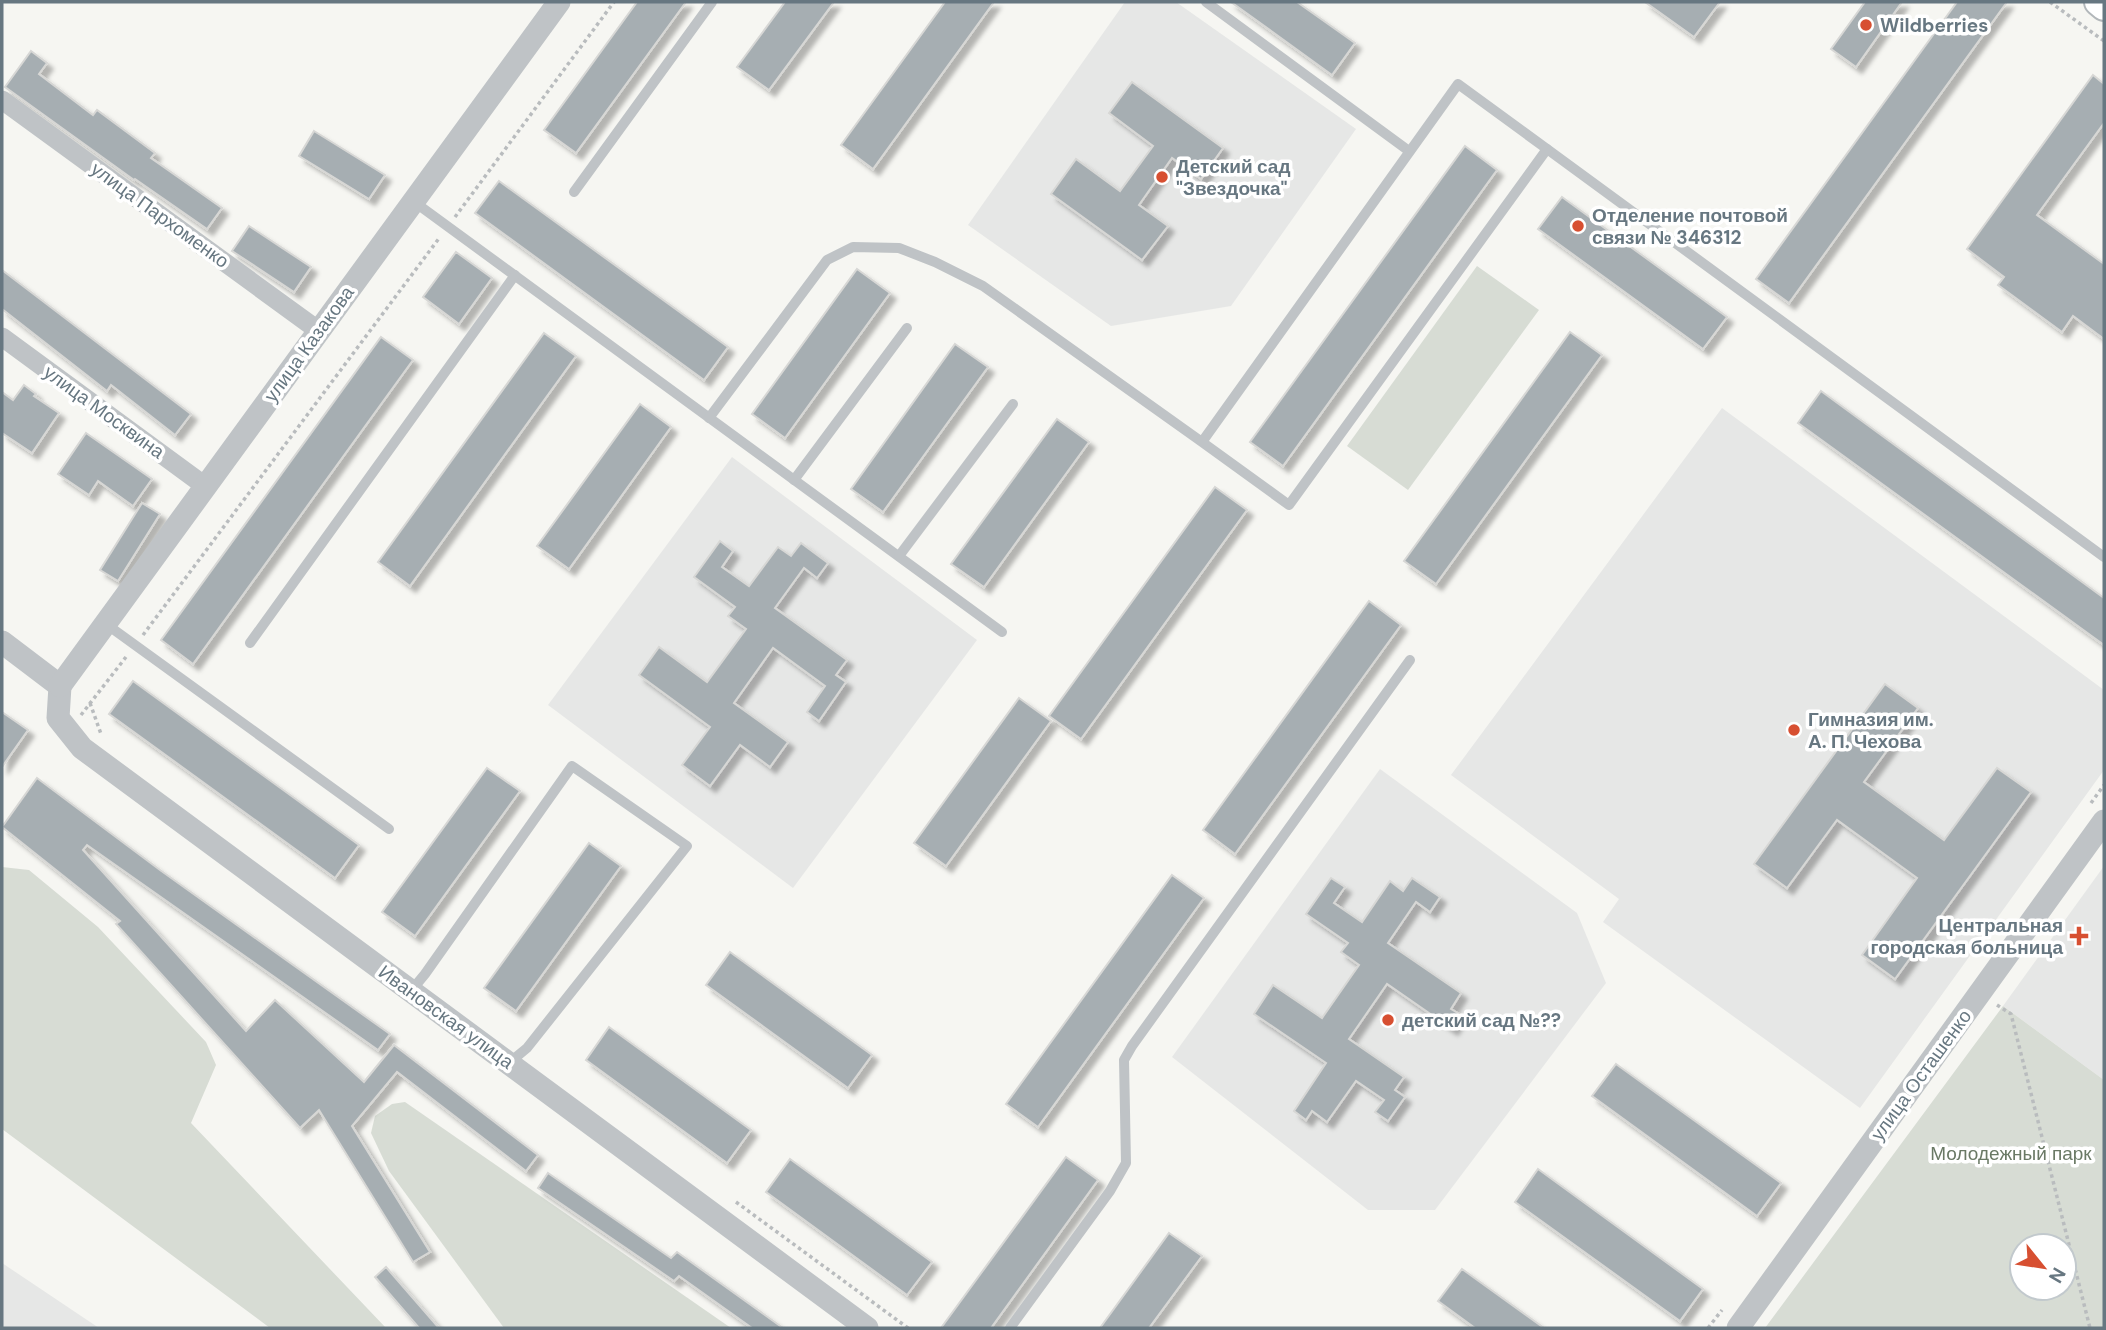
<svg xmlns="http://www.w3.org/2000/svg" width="2106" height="1330" font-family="'DM Sans',sans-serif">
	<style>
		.built { fill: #e6e7e6 }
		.green { fill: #d7dcd4; fill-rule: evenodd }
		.building { fill: #a6aeb2; stroke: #d7d7d5; stroke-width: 2; filter: url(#shadow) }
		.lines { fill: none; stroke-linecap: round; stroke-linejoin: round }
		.secondary-casing { stroke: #b2b7ba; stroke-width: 30 }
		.path { stroke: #b9bcbe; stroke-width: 3.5; stroke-dasharray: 3.5 3.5; stroke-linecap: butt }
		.service { stroke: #bfc3c6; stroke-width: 10 }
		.minor { stroke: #bfc3c6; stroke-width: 19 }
		.tertiary { stroke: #bfc3c6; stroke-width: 23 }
		.secondary { stroke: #fff; stroke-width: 26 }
		.poi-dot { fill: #d74f31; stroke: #fff; stroke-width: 2.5 }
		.labels { text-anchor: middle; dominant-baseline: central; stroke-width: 7; stroke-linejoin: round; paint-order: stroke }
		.poi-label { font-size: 19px; font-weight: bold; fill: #677781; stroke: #fff; text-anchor: start }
		.street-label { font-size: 19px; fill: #677781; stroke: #fff }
		.park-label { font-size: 19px; fill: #6a7965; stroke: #fff }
	</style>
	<defs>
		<filter id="shadow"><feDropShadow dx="6" dy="6" stdDeviation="2" flood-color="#0004"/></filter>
	</defs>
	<rect width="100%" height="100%" fill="#f6f6f2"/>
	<g class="built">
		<polygon points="1125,2 1176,2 1356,129 1231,306 1111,326 968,225"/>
		<polygon points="1722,408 2104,690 2104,770 1860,1108 1603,922 1619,899 1451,775"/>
		<polygon points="732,457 977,640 793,888 548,705"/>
		<polygon points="1380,769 1577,913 1606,983 1435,1210 1368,1210 1172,1057"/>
		<polygon points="2104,866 2104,1080 2003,1006"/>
		<polygon points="2,1263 99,1328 2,1328"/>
	</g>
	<g class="green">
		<polygon points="1477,266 1539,310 1408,490 1347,446"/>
		<polygon points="2,867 29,870 98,927 206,1042 216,1065 191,1123 386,1328 270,1328 2,1129"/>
		<path d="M2003 1006 2104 1080V1328H1765ZM2022 1246H2064V1288H2022Z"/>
		<polygon points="405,1102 731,1328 504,1328 389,1171 371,1133 375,1116 392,1104"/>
	</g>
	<g class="building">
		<polygon points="637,2 686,2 576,153 544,130"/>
		<polygon points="785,2 834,2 769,90 737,67"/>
		<polygon points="945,2 994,2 873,169 841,145"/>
		<polygon points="1231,2 1297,2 1355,43 1332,75"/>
		<polygon points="1645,2 1720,2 1694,37"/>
		<polygon points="1865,2 1902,2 1856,67 1831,49"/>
		<polygon points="1957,2 2007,2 1789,303 1756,279"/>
		<polygon points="31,51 47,63 39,74 93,115 97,110 155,153 151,158 222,208 207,229 135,179 134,180 5,87"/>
		<polygon points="2093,75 2104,84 2104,123 2037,215 2104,264 2104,339 2073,316 2062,332 1998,285 2004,277 1967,249"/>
		<polygon points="1132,82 1223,148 1201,179 1172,158 1139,205 1168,226 1142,260 1051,194 1076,159 1120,191 1153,146 1109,113"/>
		<polygon points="314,131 385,175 369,199 299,156"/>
		<polygon points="1465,146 1497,170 1283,466 1250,442"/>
		<polygon points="499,181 728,347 704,380 475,213"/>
		<polygon points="1562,197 1727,317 1703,349 1538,229"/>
		<polygon points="249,226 311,267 294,292 232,251"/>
		<polygon points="456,252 492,278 459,324 423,297"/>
		<polygon points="857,269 890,293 785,438 752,414"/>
		<polygon points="2,270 191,414 175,435 111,385 107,391 2,309"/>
		<polygon points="1570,332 1602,355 1436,584 1404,561"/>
		<polygon points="544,333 576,356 410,586 378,562"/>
		<polygon points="381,337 413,360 193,664 161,640"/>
		<polygon points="955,344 988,367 883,512 851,489"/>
		<polygon points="24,385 36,394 34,396 59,413 32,453 2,433 2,392 13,400"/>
		<polygon points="1821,391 2104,598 2104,645 1798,423"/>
		<polygon points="640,404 671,427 569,569 537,546"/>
		<polygon points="1057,419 1089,442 984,587 951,564"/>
		<polygon points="86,433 152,479 133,506 98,481 89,495 58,474"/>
		<polygon points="1215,487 1247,510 1081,739 1049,716"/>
		<polygon points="142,503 160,514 118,581 100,570"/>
		<polygon points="720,541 733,551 722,567 749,586 778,547 791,556 801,543 828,563 817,578 804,568 775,608 847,660 836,675 846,682 819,721 807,712 825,686 773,648 734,703 788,742 770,767 740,745 710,786 682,765 710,727 639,675 659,647 707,682 746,629 728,616 735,607 694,577"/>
		<polygon points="1369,601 1401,625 1235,854 1203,830"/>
		<polygon points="133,681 359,845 335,878 109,714"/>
		<polygon points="1885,684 1918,708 1864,782 1944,840 1997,768 2031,792 1895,979 1862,955 1917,878 1837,820 1787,888 1754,864"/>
		<polygon points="1019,698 1051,721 946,866 914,843"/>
		<polygon points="2,712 28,730 2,767"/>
		<polygon points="487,768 520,791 415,936 382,912"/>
		<polygon points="37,778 160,870 390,1034 378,1050 87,845 83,850 246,1031 275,1000 364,1082 394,1045 538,1155 526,1171 397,1072 352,1126 430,1252 413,1262 319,1110 300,1128 116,924 120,921 2,827"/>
		<polygon points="589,843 621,866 516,1011 484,988"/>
		<polygon points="1172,875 1204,898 1038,1127 1006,1104"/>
		<polygon points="1331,878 1345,887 1334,903 1362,922 1390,881 1403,891 1412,878 1440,897 1430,912 1416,902 1388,943 1461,993 1451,1009 1461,1015 1452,1029 1387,984 1349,1039 1404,1077 1395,1090 1405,1097 1388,1121 1375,1112 1384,1100 1356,1081 1327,1122 1312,1111 1306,1120 1294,1111 1326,1063 1254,1014 1273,985 1322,1018 1359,965 1341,952 1348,943 1306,914"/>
		<polygon points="730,952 872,1055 848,1088 706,985"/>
		<polygon points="609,1027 751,1130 727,1163 586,1060"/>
		<polygon points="1616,1064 1781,1183 1757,1216 1592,1096"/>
		<polygon points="1066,1157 1098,1180 991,1328 941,1328"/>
		<polygon points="790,1159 932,1262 907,1295 766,1192"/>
		<polygon points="1538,1169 1703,1289 1680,1321 1515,1202"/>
		<polygon points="548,1173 671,1258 677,1252 783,1328 752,1328 679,1276 674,1281 538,1188"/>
		<polygon points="1169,1233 1202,1256 1149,1328 1100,1328"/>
		<polygon points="386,1267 439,1328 419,1328 375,1277"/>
		<polygon points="1462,1269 1544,1328 1475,1328 1438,1301"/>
	</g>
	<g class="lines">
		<g class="secondary-casing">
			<polyline id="secondary" points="2098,2 2104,7"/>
		</g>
		<g class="path">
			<polyline points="2050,2 2104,41"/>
			<polyline points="455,217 614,2"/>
			<polyline points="143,635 440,237"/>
			<polyline points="90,703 101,734"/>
			<polyline points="81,715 126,657"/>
			<polyline points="2091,803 2104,785"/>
			<polyline points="1997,1005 2011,1014 2090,1328"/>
			<polyline points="736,1202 908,1328"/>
			<polyline points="1708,1328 1722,1310"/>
		</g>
		<g class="service">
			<polyline points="1206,2 1409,151"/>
			<polyline points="1547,149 2104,557"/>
			<polyline points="574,192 712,2"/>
			<polyline points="413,201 1002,632"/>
			<polyline points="709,418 827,260 853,247 899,248 935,262 983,286 1202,442 1458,84 1547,149 1289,505 1202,442"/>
			<polyline points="794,480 907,328"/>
			<polyline points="899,556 1013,404"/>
			<polyline points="106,624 389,829"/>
			<polyline points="250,643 515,275"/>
			<polyline points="411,991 425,974 572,766 687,846 527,1048 509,1063"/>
			<polyline points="1010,1328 1110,1191 1126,1163 1124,1060 1132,1046 1410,660"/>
		</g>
		<g class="minor">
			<polyline points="2,100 319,331"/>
			<polyline points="2,337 205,486"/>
		</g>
		<g class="tertiary">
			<polyline points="2,642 60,686"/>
			<polyline points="60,686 58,718 82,748 867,1328"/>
			<polyline points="60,686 559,2"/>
			<polyline points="1738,1328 2104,821"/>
		</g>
		<use href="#secondary" class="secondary"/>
	</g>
	<g class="poi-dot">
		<circle cx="1866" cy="25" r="7"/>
		<circle cx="1162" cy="177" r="7"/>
		<circle cx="1578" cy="226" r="7"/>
		<circle cx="1794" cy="730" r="7"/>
		<path d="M2075.5 925.5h7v7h7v7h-7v7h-7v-7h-7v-7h7z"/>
		<circle cx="1388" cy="1020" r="7"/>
	</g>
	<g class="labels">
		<g class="poi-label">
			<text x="1880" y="25">Wildberries</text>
			<text x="1176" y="166">Детский сад<tspan x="1176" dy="22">"Звездочка"</tspan></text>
			<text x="1592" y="215">Отделение почтовой<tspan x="1592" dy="22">связи № 346312</tspan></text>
			<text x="1808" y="719">Гимназия им.<tspan x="1808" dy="22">А. П. Чехова</tspan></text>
			<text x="2063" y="925" text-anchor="end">Центральная<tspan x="2063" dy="22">городская больница</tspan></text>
			<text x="1402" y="1020">детский сад №??</text>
		</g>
		<g class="street-label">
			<text transform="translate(160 215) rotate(36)">улица Пархоменко</text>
			<text transform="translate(309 344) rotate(-54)">улица Казакова</text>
			<text transform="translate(104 412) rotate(36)">улица Москвина</text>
			<text transform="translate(446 1017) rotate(36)">Ивановская улица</text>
			<text transform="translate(1921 1075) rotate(-54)">улица Осташенко</text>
		</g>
		<g class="park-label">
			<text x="2011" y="1153">Молодежный парк</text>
		</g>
	</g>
	<rect width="2106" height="1330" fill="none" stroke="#677781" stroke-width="7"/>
	<g transform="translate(2043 1267) rotate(120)"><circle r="33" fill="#ffffff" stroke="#c2c9cd" stroke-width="2"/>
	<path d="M0-5L12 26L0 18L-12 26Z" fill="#d74f31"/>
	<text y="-10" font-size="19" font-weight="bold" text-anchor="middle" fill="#677781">N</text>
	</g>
</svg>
